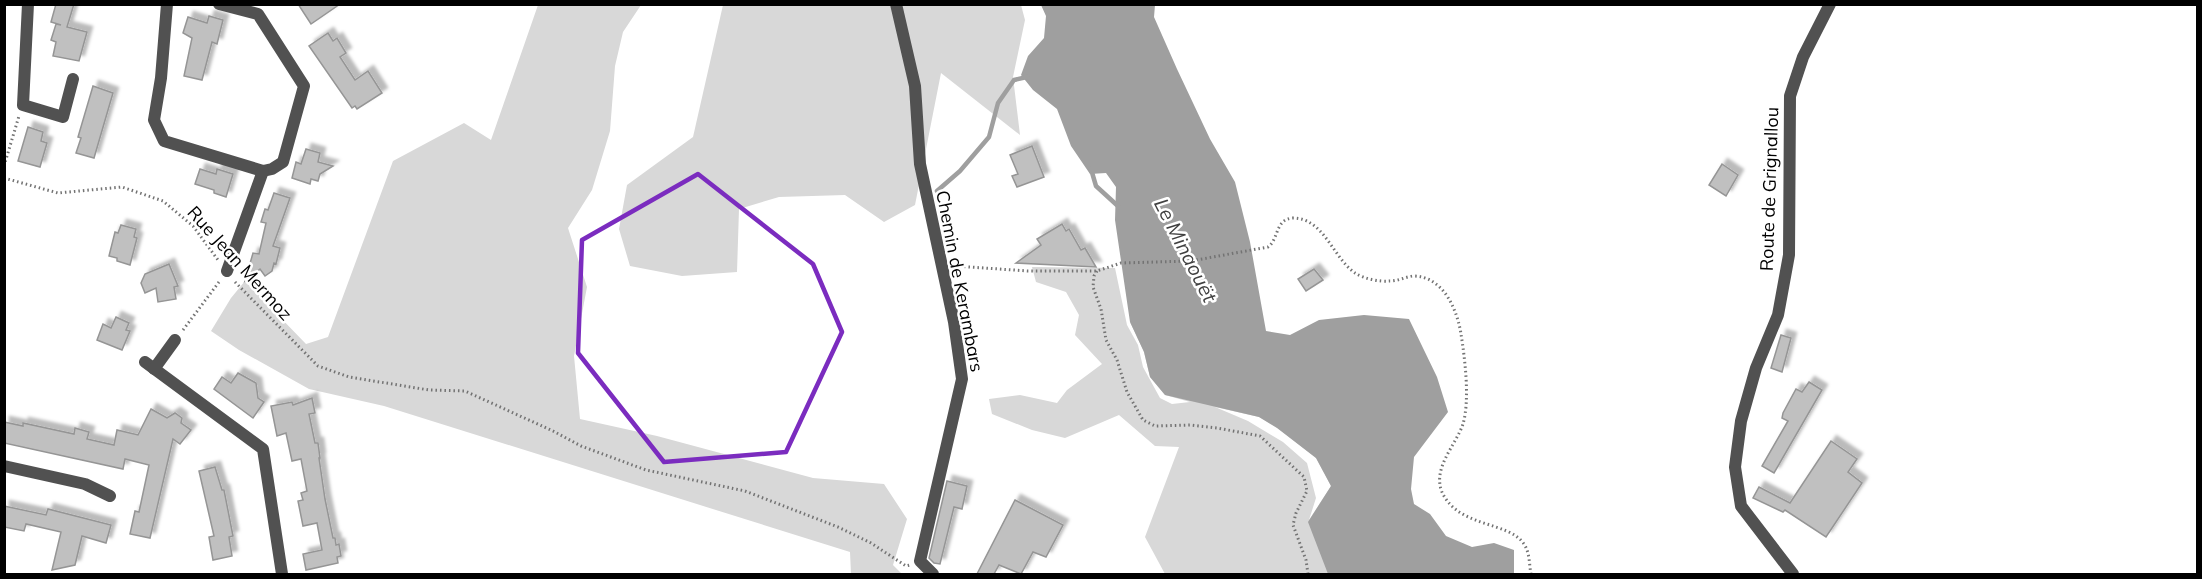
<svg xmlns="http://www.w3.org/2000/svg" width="2202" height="579" font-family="Mulish,sans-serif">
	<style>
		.green { fill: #d8d8d8; fill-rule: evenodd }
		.water { fill: #9f9f9f }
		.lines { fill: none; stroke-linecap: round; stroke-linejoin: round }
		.stream { stroke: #9f9f9f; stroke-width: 4.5 }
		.building { fill: #c0c0c0; stroke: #959595; stroke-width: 1.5; filter: url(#shadow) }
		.path { stroke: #737373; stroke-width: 3; stroke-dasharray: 1.5 3; stroke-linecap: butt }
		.minor { stroke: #515151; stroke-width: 12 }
		.marked { fill: none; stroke: #7b2cbf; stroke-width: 4.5; stroke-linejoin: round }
		.labels { text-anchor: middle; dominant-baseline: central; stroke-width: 5; stroke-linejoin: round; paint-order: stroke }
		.street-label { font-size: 18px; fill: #000; stroke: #fff }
		.water-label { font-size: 20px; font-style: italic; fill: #404040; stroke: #fff }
	</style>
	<defs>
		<filter id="shadow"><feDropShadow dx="5.5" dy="-5.5" stdDeviation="1.5" flood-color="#0004"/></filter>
	</defs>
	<rect width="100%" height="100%" fill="#fff"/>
	<g class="green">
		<polygon points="538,5 641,5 623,32 615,66 610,131 592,190 568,228 587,287 574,356 580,419 657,436 813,478 884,484 907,519 893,565 902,574 851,574 850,552 384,406 309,389 239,350 211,331 231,298 245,281 306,344 328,337 393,161 464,123 491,140"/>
		<polygon points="723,5 1021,5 1025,20 1013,77 1020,135 941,73 915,205 884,222 845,195 779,197 739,209 737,272 682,276 630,266 619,229 627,185 693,137"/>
		<path d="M1032 267 1115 268 1127 325 1138 345 1143 367 1160 398 1172 404 1190 402 1165 395 1150 377 1144 352 1130 322 1320 432 1367 574H1165L1145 537 1179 447 1155 446 1119 415 1065 438 1032 430 992 414 989 399 1020 395 1057 403 1067 390 1102 364 1075 335 1079 315 1066 292 1036 282ZM1215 407 1259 417 1278 428 1316 458 1331 486 1309 520 1316 498 1307 463 1283 442 1248 421Z"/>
	</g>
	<polygon class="water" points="1041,5 1155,5 1154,17 1177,69 1210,139 1235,182 1250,242 1266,331 1290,335 1319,320 1364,315 1409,319 1437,377 1448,412 1414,457 1411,489 1414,504 1430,514 1446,536 1472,547 1494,543 1514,550 1514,574 1328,574 1308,522 1331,486 1316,458 1277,428 1259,417 1165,395 1150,377 1144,352 1130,322 1115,220 1116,187 1106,173 1090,174 1071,146 1057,109 1033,90 1021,75 1028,56 1044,38 1046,16"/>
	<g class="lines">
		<g class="stream">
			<polyline points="1091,169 1096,186 1119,207"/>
			<polyline points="937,191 960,171 989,137 998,103 1014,80 1027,77"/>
		</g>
	</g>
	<g class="building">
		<polygon points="56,4 74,4 67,27 87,32 79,61 53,56 56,42 51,40 56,24 61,25 51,22"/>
		<polygon points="298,4 340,4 311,24"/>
		<polygon points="209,16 223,20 217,44 212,42 202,80 184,76 192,38 183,33 188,17 207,23"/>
		<polygon points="328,33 333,41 337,38 346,53 340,57 355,80 368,71 382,93 357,109 355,106 352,108 309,46"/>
		<polygon points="93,86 113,93 94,158 76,153 81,138 78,137"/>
		<polygon points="28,127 43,132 41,141 47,143 40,167 18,161"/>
		<polygon points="1032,146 1044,177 1017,187 1012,176 1018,174 1010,155"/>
		<polygon points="306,149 320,153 318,162 333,166 320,174 318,181 311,179 310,184 292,178 296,162 301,164"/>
		<polygon points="1722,164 1738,175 1726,196 1709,185"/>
		<polygon points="200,169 216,174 217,169 233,174 226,197 214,193 214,190 195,184"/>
		<polygon points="274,193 290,198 273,246 280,248 276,264 274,263 272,271 265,276 260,269 245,281 253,253 259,254 266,223 261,222 265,209 268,210"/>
		<polygon points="1062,224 1066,231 1069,229 1081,250 1085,248 1096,267 1016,263 1041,245 1037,239"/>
		<polygon points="121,225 136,229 134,237 137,238 130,265 117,261 117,258 109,256 115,232 118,233"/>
		<polygon points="169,264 178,286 174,287 176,299 158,302 156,288 145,293 141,283 145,274"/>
		<polygon points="1314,269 1323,280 1306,291 1298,279"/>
		<polygon points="116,317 129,323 126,330 130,331 122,350 97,340 103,324 111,328"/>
		<polygon points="1781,335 1791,338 1782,372 1771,368"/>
		<polygon points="238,373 256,383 258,398 264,402 253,418 214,389 222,377 231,383"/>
		<polygon points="1809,382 1822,390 1774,473 1762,466 1788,421 1782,418 1783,413 1796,389 1802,392"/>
		<polygon points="312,398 315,413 309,414 315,443 318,443 320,458 319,458 325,499 333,538 335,538 336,545 339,544 341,556 337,557 338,563 306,570 303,554 322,550 317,523 303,526 298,501 303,500 301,493 307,491 301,459 292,461 286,433 277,436 271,406 292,402 293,405"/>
		<polygon points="151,409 167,418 175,413 182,418 181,423 191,430 180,444 173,439 150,538 130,534 135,511 139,512 149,465 125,459 123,469 4,443 4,422 23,426 23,423 74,434 75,428 89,432 87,439 114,445 117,430 138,435"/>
		<polygon points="1831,441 1857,459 1848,472 1862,483 1826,537 1785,510 1783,512 1753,498 1759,487 1790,503"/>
		<polygon points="215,467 222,490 224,490 233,536 229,537 232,556 213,560 209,537 214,536 199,471"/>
		<polygon points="947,481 967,486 962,509 954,507 940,564 934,563 929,558"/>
		<polygon points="1015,500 1063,525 1046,557 1033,552 1021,574 999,565 994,574 977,574"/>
		<polygon points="4,506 46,515 48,509 111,525 106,543 82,536 75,565 52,570 61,532 26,524 24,531 4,527"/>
	</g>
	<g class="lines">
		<g class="path">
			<polyline points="4,166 19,116"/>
			<polyline points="4,178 58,193 122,187 163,201 193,226 218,260"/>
			<path d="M955 266 1028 271H1097L1121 263 1191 261 1268 247C1279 239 1275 219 1293 218 1324 218 1333 258 1355 273 1364 279 1380 282 1390 281 1398 281 1405 277 1413 276 1443 276 1457 309 1461 334 1465 359 1470 400 1463 424 1456 445 1432 468 1442 492 1458 528 1509 521 1524 544 1530 553 1529 564 1531 574"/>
			<polyline points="1097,271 1094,276 1093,287 1101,309 1106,340 1117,360 1127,392 1143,420 1155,426 1190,425 1217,428 1260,436 1304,477 1307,491 1296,513 1293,525 1306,560 1308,574"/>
			<polyline points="235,282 318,366 349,377 429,390 465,391 553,431 581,446 646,470 745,491 838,527 871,543 906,566 910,565"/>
			<polyline points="183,330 219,282"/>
		</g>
		<g class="minor">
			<polyline points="28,4 23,105 63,117 73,79"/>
			<polyline points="167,4 161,78 154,120 164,141 263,171 272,169 283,162 304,86 258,14 219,4"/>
			<polyline points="896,4 915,86 920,164 954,322 962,379 920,561 933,574"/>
			<polyline points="227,271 263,171"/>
			<polyline points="145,362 263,449 282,574"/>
			<polyline points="154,369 175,340"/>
			<polyline points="4,466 85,484 110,496"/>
			<polyline points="1793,574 1741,506 1735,467 1741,421 1756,368 1778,315 1789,255 1790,96 1803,57 1830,4"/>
		</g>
	</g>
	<path class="marked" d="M698 174 813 264 842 332 786 452 664 462 578 353 582 240Z"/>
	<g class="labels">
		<g class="street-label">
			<text transform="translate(1769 189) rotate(-88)">Route de Grignallou</text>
			<text transform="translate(240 263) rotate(48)">Rue Jean Mermoz</text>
			<text transform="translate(960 281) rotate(79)">Chemin de Kerambars</text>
		</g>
		<g class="water-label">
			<text transform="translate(1186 250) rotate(63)">Le Minaouët</text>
		</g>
	</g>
	<rect width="2202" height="579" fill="none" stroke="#000000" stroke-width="12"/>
</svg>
